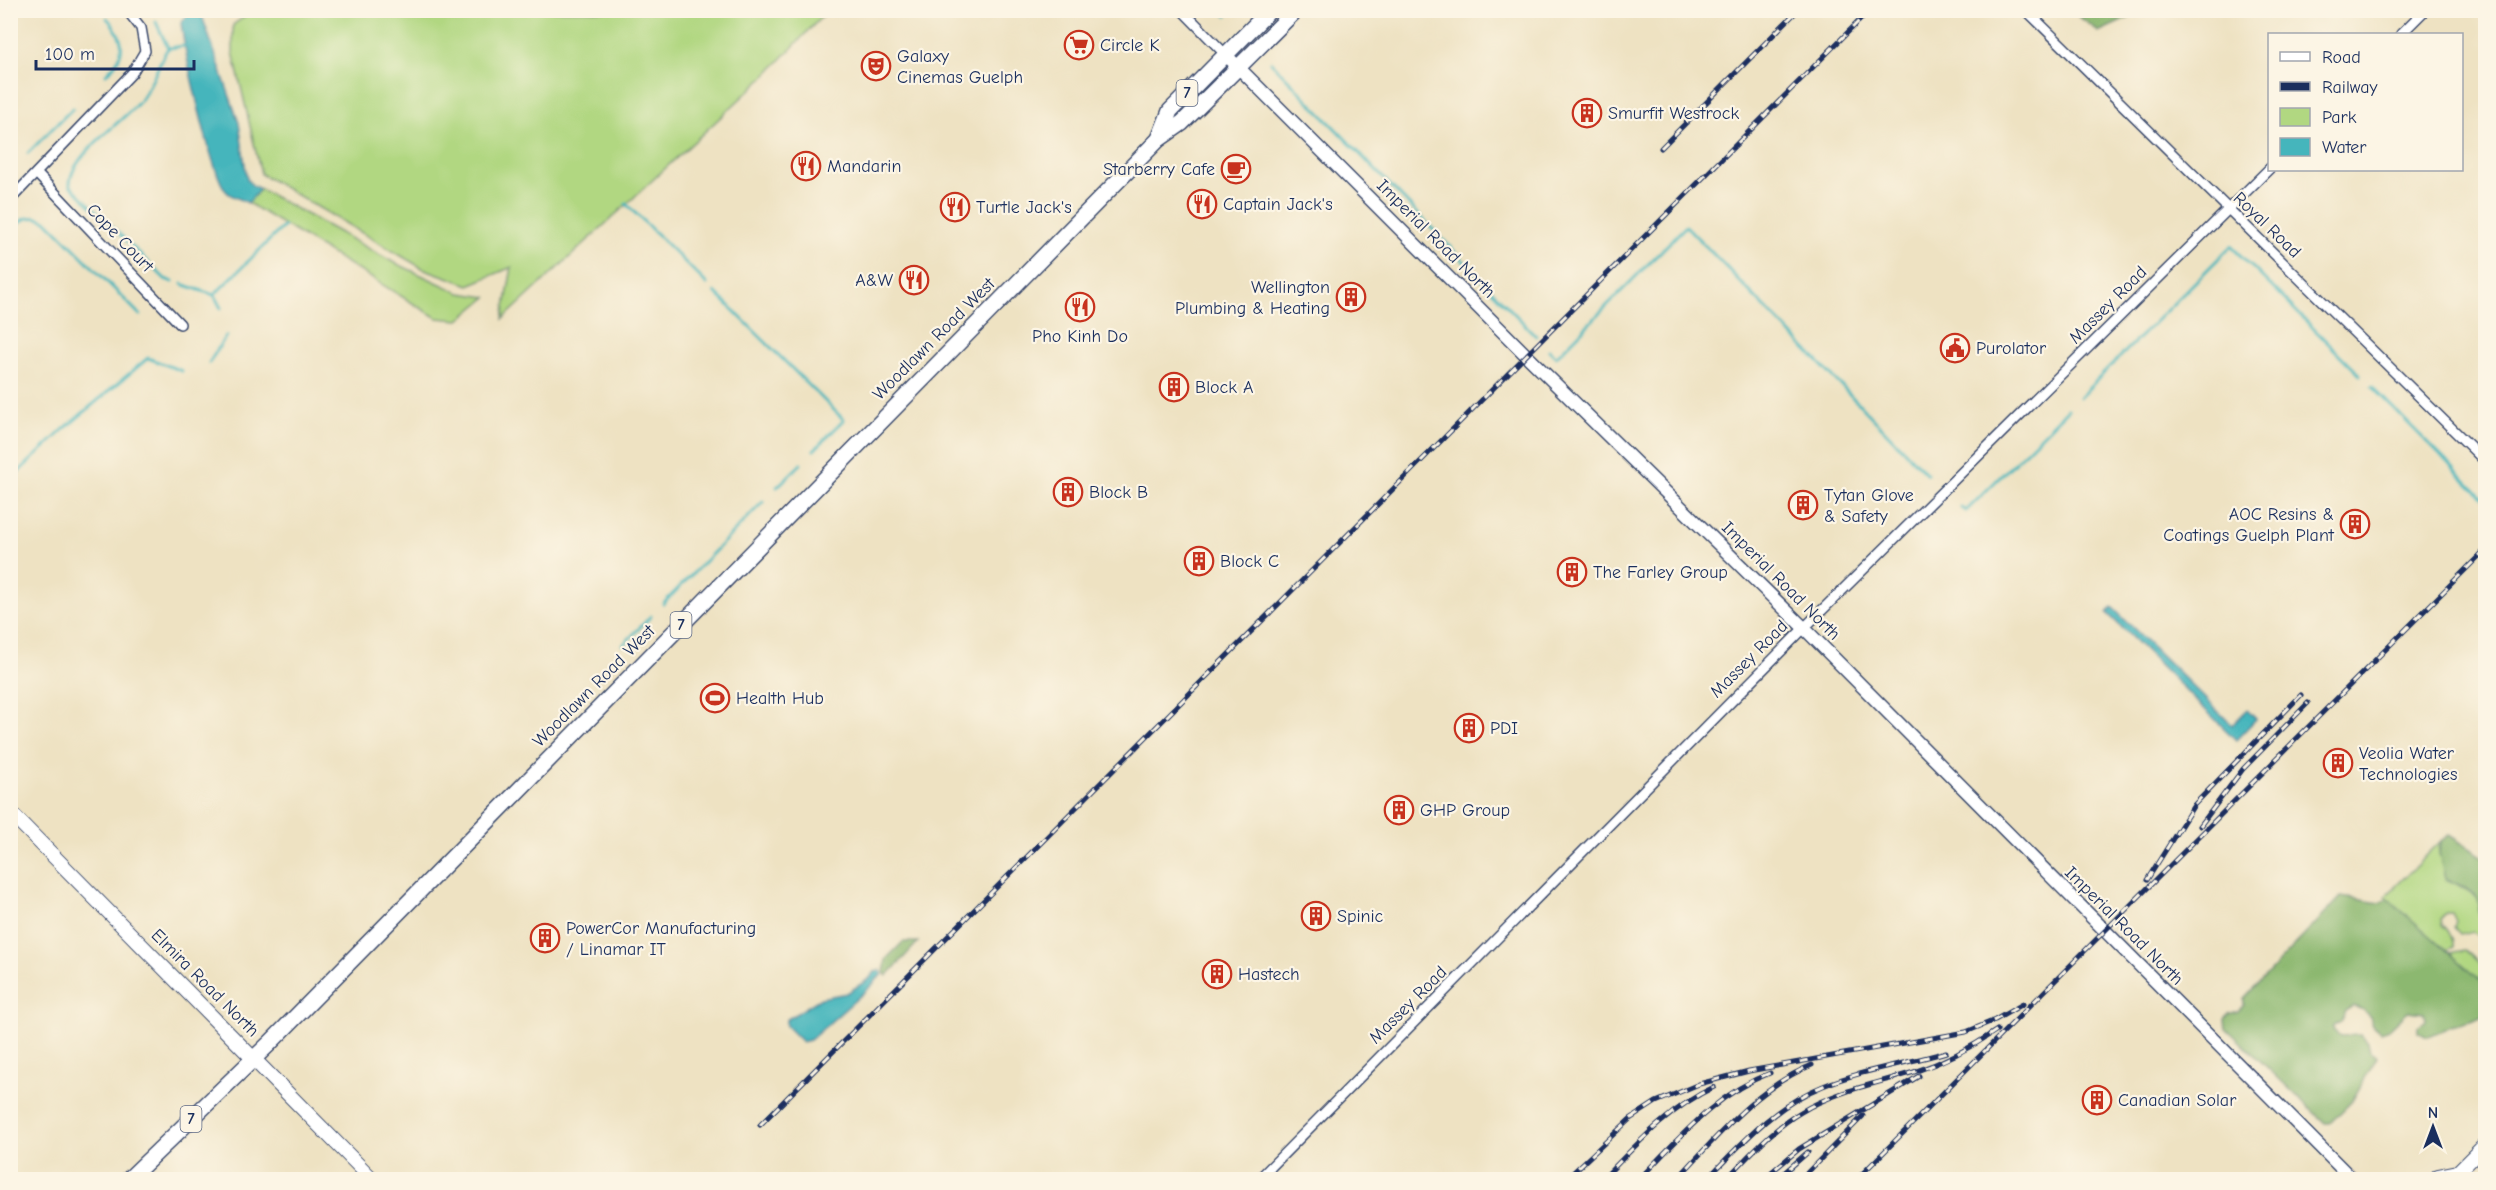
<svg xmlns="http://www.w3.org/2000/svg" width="2496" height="1190" font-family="'Comic Neue',sans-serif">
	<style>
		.green { fill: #b1d781; stroke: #668370; stroke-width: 1.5 }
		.forest { fill: #8cb86f; stroke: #547466; stroke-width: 1.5 }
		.water { fill: #45b5bc; stroke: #30728d; stroke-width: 1.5 }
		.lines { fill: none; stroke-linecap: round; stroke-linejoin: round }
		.stream { stroke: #45b5bc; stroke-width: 3 }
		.minor-casing { stroke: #3b4a6d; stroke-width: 12 }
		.tertiary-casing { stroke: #3b4a6d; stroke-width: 15 }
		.secondary-casing { stroke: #3b4a6d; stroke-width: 16 }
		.primary-casing { stroke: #3b4a6d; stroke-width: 18 }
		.minor { stroke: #fff; stroke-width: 9 }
		.tertiary { stroke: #fff; stroke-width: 12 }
		.secondary { stroke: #fff; stroke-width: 14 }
		.primary { stroke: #fff; stroke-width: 15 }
		.rail-casing { stroke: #1b2f5e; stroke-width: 5 }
		.rail { stroke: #fcf5e5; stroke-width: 3; stroke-dasharray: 9; stroke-linecap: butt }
		.labels { text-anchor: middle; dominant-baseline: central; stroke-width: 4.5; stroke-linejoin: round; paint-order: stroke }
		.shield { fill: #fcf5e5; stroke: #5e6a86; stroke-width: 1.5 }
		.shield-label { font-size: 16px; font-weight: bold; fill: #1b2f5e }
		.poi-label { font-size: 18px; fill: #1b2f5e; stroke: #fcf5e5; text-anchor: start }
		.street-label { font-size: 18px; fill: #1b2f5e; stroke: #fcf5e5 }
	</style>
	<rect width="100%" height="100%" fill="#fcf5e5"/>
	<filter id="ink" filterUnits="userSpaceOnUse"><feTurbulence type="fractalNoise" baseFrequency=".0167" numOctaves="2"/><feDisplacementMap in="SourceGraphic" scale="12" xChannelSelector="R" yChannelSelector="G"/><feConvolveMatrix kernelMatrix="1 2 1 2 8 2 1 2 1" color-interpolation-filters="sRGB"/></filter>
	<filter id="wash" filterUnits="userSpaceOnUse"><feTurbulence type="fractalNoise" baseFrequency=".008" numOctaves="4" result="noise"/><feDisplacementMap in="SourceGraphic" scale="24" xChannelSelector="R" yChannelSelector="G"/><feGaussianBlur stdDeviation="1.35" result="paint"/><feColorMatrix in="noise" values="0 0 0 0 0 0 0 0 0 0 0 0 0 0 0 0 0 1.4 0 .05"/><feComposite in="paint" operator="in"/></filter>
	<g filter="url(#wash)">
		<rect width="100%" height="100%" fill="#eee2c2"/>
		<g class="green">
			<polygon points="252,11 252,10 827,11 768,73 503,319 512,267 469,285 422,268 261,174 233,52 233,25"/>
			<polygon points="260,189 391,261 460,293 487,297 459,320 437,318 248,203"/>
			<path d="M2441 841 2439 853 2453 882 2470 892 2479 901V914L2485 922V959L2479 953V937L2473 932 2461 935 2454 927 2456 921 2452 913H2446L2441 918 2442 925C2448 928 2454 940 2453 947L2446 950 2385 897Z"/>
			<polygon points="2465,950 2485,968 2485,984 2449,953"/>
		</g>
		<g class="forest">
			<path d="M2074 11H2130L2129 18 2098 32C2091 23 2081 21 2074 11Z"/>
			<path d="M2449 835 2485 858V922C2477 913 2482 909 2478 900 2472 890 2456 883 2445 879L2439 853 2441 841Z"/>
			<polygon points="2341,897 2380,903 2388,899 2485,984 2485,1015 2474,1020 2451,1026 2427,1037 2418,1032 2418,1026 2425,1020 2424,1013 2408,1011 2389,1029 2380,1032 2373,1026 2370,1017 2363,1010 2353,1006 2345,1011 2341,1022 2334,1025 2334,1031 2340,1036 2361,1035 2368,1043 2370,1052 2377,1057 2352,1101 2330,1123 2325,1123 2226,1028 2225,1019 2229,1014 2238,1011 2244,1005 2244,998"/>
			<polygon points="903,942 918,942 887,976 884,973 886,959"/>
		</g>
		<g class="water">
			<path d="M191 11H213L202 16 239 123 247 179 252 185 260 189 248 203C241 199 232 197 227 192 212 179 184 48 181 23Z"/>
			<polygon points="2112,607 2232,725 2247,710 2256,719 2236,740 2107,613"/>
			<polygon points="880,970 882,974 870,987 810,1040 802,1042 786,1026 786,1020 821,998 847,993 869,979 876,971"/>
		</g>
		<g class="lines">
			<g class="stream">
				<polyline points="1221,10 1227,16"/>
				<path d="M156 22 168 48C157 65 153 84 140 101 122 123 69 156 70 185L165 279 173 282"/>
				<polyline points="168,48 184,46"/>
				<polyline points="1271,62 1536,336"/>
				<path d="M106 74C127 55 126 39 107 18"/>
				<polyline points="28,153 73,108"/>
				<polyline points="10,171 11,171"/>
				<polyline points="626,204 707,284"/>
				<path d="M10 229C24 218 32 213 48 222L140 315"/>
				<polyline points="182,284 214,295 221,308"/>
				<polyline points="715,292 844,420 814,450"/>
				<polyline points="214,295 284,226"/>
				<polyline points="1549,350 1556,357 1686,226 1927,474"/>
				<polyline points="209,363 226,336"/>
				<polyline points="2372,387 2486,501"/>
				<polyline points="2080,397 2231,246 2360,375"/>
				<polyline points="10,480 64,429 148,358 182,371"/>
				<polyline points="777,487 801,464"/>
				<polyline points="1961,507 1966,511 2068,409"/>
				<polyline points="663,604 763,502"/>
				<polyline points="623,645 651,616"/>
			</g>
		</g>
	</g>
	<g filter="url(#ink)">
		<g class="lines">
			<g class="minor-casing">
				<g id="minor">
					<polyline points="1182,10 1225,54"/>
					<polyline points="2026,10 2486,462"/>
					<polyline points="2401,34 2425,10"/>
					<polyline points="37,174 180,324"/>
					<polyline points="10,200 132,73 145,51 141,28 127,10"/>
					<polyline points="1258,1180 1804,628 2270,168"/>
				</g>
			</g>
			<g class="tertiary-casing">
				<polyline id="tertiary" points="1225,54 1526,355 1804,628 2353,1180"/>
			</g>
			<g class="secondary-casing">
				<g id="secondary">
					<polyline points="10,812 373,1180"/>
					<polyline points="2435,1180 2438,1176 2458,1172"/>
					<polyline points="2455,1180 2458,1172 2486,1144"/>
				</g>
			</g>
			<g class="primary-casing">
				<g id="primary">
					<polyline points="1159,139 1170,111 1270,10"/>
					<polyline points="128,1180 270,1043 1159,139 1182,123 1296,10"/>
				</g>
			</g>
			<use href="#minor" class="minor"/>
			<use href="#tertiary" class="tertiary"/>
			<use href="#secondary" class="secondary"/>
			<use href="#primary" class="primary"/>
			<g class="rail-casing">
				<g id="rail">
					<polyline points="1661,148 1798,10"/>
					<polyline points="2200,826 2243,769 2308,703"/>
					<polyline points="2147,880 2194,805 2301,695"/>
					<polyline points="760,1125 1870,10"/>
					<polyline points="1565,1180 1630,1119 1656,1102 1699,1084 1749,1071 1966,1032 1995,1020 2023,1004"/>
					<path d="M1602 1180C1636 1145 1669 1108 1714 1087"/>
					<path d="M1638 1180C1679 1139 1715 1094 1770 1073"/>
					<path d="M1676 1180C1717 1137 1756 1088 1812 1065"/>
					<path d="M1706 1180C1741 1144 1775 1105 1823 1086 1862 1070 1905 1064 1946 1052"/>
					<path d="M1725 1180C1749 1156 1772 1129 1801 1112 1835 1091 1876 1084 1914 1072 1944 1062 1971 1048 1997 1030"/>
					<polyline points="1762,1180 1799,1149 1919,1076"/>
					<polyline points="1776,1180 1808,1152"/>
					<polyline points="1800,1180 1863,1116"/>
					<polyline points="1856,1180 2486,549"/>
				</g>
			</g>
			<use href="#rail" class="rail"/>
		</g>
	</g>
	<defs>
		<g id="supermarket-ring" transform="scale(1.5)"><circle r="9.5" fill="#fcf5e5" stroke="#c8321e" stroke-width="1.5"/><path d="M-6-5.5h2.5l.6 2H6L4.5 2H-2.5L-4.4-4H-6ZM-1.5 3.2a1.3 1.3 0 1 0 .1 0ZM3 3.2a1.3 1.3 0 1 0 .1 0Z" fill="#c8321e"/></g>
		<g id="theatre-ring" transform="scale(1.5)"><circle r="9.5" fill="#fcf5e5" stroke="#c8321e" stroke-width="1.5"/><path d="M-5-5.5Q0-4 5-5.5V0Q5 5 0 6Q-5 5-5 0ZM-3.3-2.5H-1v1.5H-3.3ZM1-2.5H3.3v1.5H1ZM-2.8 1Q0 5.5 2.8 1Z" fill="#c8321e"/></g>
		<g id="building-ring" transform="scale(1.5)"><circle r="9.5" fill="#fcf5e5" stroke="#c8321e" stroke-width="1.5"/><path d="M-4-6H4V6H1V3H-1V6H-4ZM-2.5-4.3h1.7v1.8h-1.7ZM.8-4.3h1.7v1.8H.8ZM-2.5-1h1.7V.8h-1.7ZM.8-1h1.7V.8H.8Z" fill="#c8321e"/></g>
		<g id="restaurant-ring" transform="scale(1.5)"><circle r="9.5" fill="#fcf5e5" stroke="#c8321e" stroke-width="1.5"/><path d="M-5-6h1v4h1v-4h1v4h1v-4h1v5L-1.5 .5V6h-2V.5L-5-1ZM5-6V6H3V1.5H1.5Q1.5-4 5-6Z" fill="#c8321e"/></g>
		<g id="cafe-ring" transform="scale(1.5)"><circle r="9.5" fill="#fcf5e5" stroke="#c8321e" stroke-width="1.5"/><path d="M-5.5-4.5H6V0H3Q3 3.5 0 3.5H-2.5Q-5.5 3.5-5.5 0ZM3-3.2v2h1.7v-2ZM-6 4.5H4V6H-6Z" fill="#c8321e"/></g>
		<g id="civic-ring" transform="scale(1.5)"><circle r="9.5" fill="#fcf5e5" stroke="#c8321e" stroke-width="1.5"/><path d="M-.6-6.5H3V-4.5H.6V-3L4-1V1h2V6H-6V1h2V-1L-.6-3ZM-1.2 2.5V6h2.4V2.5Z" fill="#c8321e"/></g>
		<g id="stadium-ring" transform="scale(1.5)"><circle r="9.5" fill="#fcf5e5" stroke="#c8321e" stroke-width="1.5"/><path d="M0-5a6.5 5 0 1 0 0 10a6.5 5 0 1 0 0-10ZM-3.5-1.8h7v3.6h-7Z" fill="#c8321e"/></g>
	</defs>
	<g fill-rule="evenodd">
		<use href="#supermarket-ring" x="1079" y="45"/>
		<use href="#theatre-ring" x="876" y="66"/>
		<use href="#building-ring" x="1587" y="113"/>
		<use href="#restaurant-ring" x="806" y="166"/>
		<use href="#cafe-ring" x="1236" y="169"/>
		<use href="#restaurant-ring" x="1202" y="204"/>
		<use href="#restaurant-ring" x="955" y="207"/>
		<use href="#restaurant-ring" x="914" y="280"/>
		<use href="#building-ring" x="1351" y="297"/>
		<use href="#restaurant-ring" x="1080" y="307"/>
		<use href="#civic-ring" x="1955" y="348"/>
		<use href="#building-ring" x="1174" y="387"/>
		<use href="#building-ring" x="1068" y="492"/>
		<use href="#building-ring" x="1803" y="505"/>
		<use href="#building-ring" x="2355" y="524"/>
		<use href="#building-ring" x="1199" y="561"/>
		<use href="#building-ring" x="1572" y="572"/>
		<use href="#stadium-ring" x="715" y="698"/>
		<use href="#building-ring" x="1469" y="728"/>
		<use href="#building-ring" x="2338" y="763"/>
		<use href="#building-ring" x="1399" y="810"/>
		<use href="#building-ring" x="1316" y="916"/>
		<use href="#building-ring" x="545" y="938"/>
		<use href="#building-ring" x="1217" y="974"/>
		<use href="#building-ring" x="2097" y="1100"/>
	</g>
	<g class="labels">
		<g class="shield">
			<rect x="1176.5" y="80" width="21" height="26" rx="4.5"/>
			<rect x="670.5" y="612" width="21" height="26" rx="4.5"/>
			<rect x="180.5" y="1106" width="21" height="26" rx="4.5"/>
		</g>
		<g class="shield-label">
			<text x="1187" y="93">7</text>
			<text x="681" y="625">7</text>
			<text x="191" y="1119">7</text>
		</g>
		<g class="poi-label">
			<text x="1100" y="45">Circle K</text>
			<text x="897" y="56">Galaxy<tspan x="897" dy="21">Cinemas Guelph</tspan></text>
			<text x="1608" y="113">Smurfit Westrock</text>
			<text x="827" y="166">Mandarin</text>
			<text x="1215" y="169" text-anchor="end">Starberry Cafe</text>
			<text x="1223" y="204">Captain Jack's</text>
			<text x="976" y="207">Turtle Jack's</text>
			<text x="893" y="280" text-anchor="end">A&amp;W</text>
			<text x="1330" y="287" text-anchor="end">Wellington<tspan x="1330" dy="21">Plumbing &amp; Heating</tspan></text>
			<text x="1080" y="336" text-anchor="middle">Pho Kinh Do</text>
			<text x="1976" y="348">Purolator</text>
			<text x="1195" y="387">Block A</text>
			<text x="1089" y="492">Block B</text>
			<text x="1824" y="495">Tytan Glove<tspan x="1824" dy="21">&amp; Safety</tspan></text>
			<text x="2334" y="514" text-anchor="end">AOC Resins &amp;<tspan x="2334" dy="21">Coatings Guelph Plant</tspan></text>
			<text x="1220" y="561">Block C</text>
			<text x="1593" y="572">The Farley Group</text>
			<text x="736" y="698">Health Hub</text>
			<text x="1490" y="728">PDI</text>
			<text x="2359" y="753">Veolia Water<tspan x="2359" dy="21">Technologies</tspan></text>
			<text x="1420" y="810">GHP Group</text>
			<text x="1337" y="916">Spinic</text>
			<text x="566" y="928">PowerCor Manufacturing<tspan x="566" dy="21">/ Linamar IT</tspan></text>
			<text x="1238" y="974">Hastech</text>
			<text x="2118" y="1100">Canadian Solar</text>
		</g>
		<g class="street-label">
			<text transform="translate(2267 225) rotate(44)">Royal Road</text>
			<text transform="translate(120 238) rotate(46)">Cope Court</text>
			<text transform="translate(1436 239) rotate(45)">Imperial Road North</text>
			<text transform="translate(2108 305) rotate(-45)">Massey Road</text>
			<text transform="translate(934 339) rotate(-45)">Woodlawn Road West</text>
			<text transform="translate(1781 581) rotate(45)">Imperial Road North</text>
			<text transform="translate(1749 659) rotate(-45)">Massey Road</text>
			<text transform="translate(594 686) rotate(-45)">Woodlawn Road West</text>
			<text transform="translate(2124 926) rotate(45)">Imperial Road North</text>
			<text transform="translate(205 983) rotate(45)">Elmira Road North</text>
			<text transform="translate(1408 1005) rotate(-45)">Massey Road</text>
		</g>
	</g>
	<rect width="2496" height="1190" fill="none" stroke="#fcf5e5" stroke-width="36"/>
	<rect x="2268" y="33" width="195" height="138" fill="#fcf5e5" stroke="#a2a6af" stroke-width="1.5"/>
	<rect x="2280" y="52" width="30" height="9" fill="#ffffff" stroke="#a2a6af" stroke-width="1.5"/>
	<text x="2322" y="63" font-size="18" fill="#1b2f5e">Road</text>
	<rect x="2280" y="82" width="30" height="9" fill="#1b2f5e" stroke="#a2a6af" stroke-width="1.5"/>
	<text x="2322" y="93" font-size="18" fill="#1b2f5e">Railway</text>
	<rect x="2280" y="108" width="30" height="18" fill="#b1d781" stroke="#a2a6af" stroke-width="1.5"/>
	<text x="2322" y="123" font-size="18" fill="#1b2f5e">Park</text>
	<rect x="2280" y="138" width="30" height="18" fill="#45b5bc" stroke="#a2a6af" stroke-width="1.5"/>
	<text x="2322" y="153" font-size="18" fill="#1b2f5e">Water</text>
	<g transform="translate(2433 1127)" stroke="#fcf5e5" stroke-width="4.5" paint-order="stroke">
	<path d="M0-4.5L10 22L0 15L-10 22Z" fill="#1b2f5e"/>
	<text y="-9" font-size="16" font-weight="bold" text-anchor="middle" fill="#1b2f5e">N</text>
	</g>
	<path d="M36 60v9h158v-9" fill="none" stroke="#1b2f5e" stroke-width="3"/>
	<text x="45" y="60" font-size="18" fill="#1b2f5e" stroke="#fcf5e5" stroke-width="4.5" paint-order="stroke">100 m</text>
</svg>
